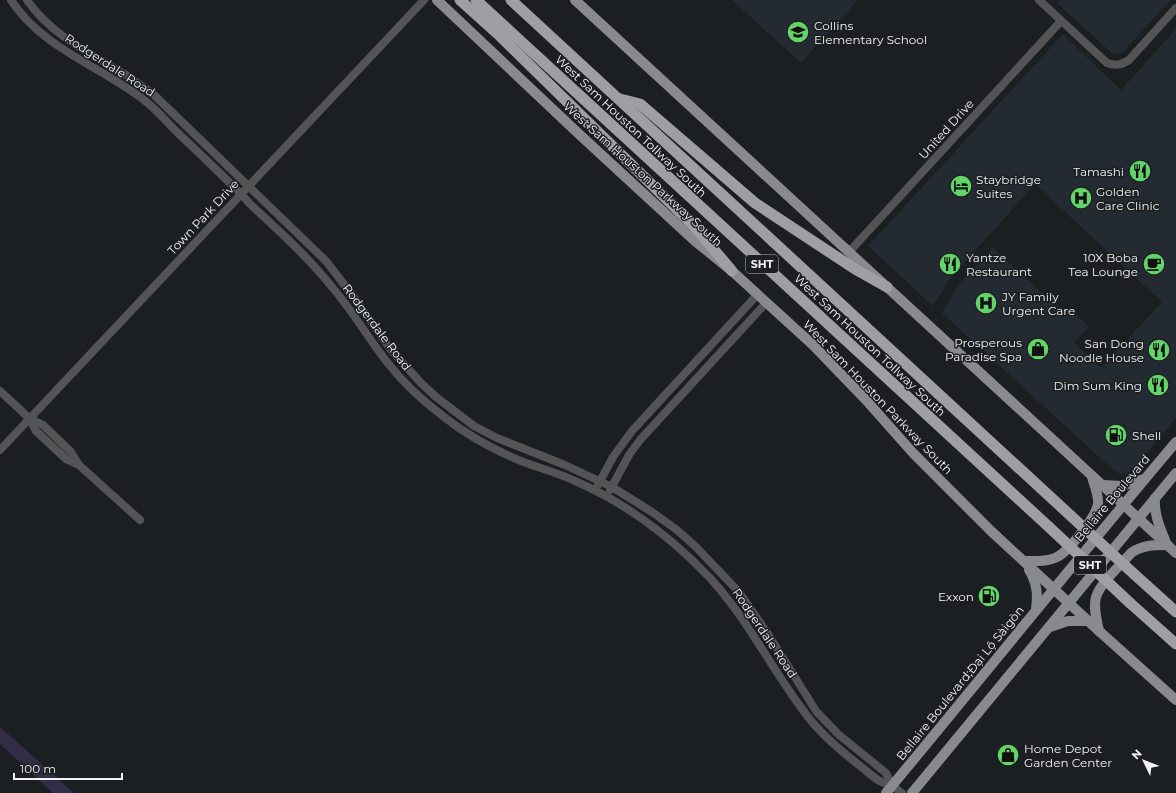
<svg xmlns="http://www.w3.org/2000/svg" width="1176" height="793" font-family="Montserrat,sans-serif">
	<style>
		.built { fill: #242a31 }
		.green { fill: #322c47 }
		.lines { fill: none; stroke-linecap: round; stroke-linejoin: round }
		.minor { stroke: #545456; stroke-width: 8 }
		.major { stroke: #898a8d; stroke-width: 10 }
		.highway { stroke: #9e9fa3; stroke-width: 11 }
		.highway-bridge { stroke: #9e9fa3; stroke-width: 11 }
		.labels { text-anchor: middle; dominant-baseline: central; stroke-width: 3; stroke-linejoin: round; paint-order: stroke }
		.shield { fill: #1c1f21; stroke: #b2b3b5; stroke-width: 1 }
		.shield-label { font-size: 11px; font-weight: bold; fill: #f2f3f5 }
		.poi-label { font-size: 12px; fill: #f2f3f5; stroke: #1c1f21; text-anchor: start }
		.street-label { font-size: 12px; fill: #f2f3f5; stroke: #1c1f21 }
	</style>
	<rect width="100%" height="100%" fill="#1c1f21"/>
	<g class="built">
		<polygon points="732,0 858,0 801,63"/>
		<polygon points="1060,0 1171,0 1123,52 1114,55 1057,3"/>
		<polygon points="1176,29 1176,418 1134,468 1128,473 1120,474 1110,467 942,313 958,285 993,248 1066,315 1071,310 1089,326 1074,343 1101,368 1162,302 1035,184 949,280 933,306 868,246 1063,34 1121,90"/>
	</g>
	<polygon class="green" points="0,727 74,793 53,793 0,744"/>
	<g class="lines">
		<g class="minor">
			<path d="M11 0C42 48 100 66 144 100 156 109 166 121 177 132 198 152 220 173 241 194L251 205C279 231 308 257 332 287 352 310 368 338 387 362 403 383 423 401 444 417 467 435 494 450 521 461 539 468 558 473 575 481 626 503 673 539 711 579 749 621 773 672 808 717 822 735 841 751 859 765 871 774 877 783 892 785"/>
			<path d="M27 0C51 35 91 54 126 75 135 81 143 87 152 93L326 261 353 296 391 350 421 383 436 397 474 426 497 438 565 465 612 487 652 512 677 530 695 546 739 592 768 634 816 711 838 734 886 773 892 785 902 793"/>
			<path d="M1039 0 1107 63C1116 66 1121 65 1129 60L1176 8"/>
			<polyline points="849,252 1061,21"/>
			<polyline points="0,391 29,418 43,425 71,452 79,465"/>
			<polyline points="29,418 36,431 66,459 79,465 140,520"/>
			<polyline points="0,450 424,0"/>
			<polyline points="598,485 613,457 632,431 757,295"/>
			<polyline points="610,490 629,455 640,440 766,303"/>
		</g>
		<g class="major">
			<polyline points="437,0 580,135 695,241 732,271 813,345 866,400 913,453 991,531 1099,631 1176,700"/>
			<polyline points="575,0 1176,553"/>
			<polyline points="1102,485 1122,486 1144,479"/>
			<path d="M1155 498C1154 513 1159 526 1165 540"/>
			<path d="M1024 561C1034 561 1048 562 1057 557 1069 551 1096 517 1098 504 1099 496 1094 484 1092 477"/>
			<path d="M1029 570C1037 583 1038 594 1036 609"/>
			<polyline points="1050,627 1068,621 1088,621"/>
			<path d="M1099 631C1097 621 1093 608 1096 597 1101 582 1120 566 1131 553 1142 545 1154 545 1168 545"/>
			<path d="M886 793C983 676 1078 558 1176 442"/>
			<polyline points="912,793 1176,473"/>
		</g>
		<g class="highway">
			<polyline points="460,0 500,36 693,225 732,271"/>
			<polyline points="476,0 1049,527"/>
			<polyline points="511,0 1071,516"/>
			<polyline points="620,99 640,104 755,203 855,269 887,287"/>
			<polyline points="1134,574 1176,612"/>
			<polyline points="1130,603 1176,644"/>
		</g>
		<g class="highway-bridge">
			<polyline points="1071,516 1134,574"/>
			<polyline points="1049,527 1130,603"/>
		</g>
	</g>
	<defs>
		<g id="school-disc" transform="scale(1.15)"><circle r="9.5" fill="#62d469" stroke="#1c1f21"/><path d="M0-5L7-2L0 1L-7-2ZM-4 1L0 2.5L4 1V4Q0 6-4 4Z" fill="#111"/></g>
		<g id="restaurant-disc" transform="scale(1.15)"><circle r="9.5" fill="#62d469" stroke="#1c1f21"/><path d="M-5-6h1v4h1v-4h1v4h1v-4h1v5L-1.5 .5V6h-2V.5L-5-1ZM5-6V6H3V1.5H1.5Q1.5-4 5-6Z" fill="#111"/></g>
		<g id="hotel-disc" transform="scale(1.15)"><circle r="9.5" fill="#62d469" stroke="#1c1f21"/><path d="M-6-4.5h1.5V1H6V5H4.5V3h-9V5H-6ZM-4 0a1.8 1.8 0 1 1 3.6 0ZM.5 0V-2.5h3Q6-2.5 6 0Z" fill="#111"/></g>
		<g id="hospital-disc" transform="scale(1.15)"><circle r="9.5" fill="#62d469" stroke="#1c1f21"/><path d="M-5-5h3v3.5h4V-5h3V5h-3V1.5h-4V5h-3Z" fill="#111"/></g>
		<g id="cafe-disc" transform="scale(1.15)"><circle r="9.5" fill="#62d469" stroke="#1c1f21"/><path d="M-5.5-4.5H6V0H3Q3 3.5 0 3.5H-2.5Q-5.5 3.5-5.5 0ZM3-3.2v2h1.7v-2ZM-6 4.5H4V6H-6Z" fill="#111"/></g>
		<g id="shop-disc" transform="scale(1.15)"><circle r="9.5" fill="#62d469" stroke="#1c1f21"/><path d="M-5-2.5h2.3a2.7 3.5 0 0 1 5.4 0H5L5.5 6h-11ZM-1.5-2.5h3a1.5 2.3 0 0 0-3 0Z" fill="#111"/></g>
		<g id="fuel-disc" transform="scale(1.15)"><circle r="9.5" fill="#62d469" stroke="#1c1f21"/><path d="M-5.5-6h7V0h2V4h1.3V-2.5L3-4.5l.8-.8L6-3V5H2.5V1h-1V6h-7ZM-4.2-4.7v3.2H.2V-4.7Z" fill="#111"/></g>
	</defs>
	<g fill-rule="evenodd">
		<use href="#school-disc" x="798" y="32"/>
		<use href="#restaurant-disc" x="1140" y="171"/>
		<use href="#hotel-disc" x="961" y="186"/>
		<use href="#hospital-disc" x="1081" y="198"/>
		<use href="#restaurant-disc" x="950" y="264"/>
		<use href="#cafe-disc" x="1154" y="264"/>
		<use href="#hospital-disc" x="986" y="303"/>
		<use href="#shop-disc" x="1038" y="349"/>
		<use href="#restaurant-disc" x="1159" y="350"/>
		<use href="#restaurant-disc" x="1158" y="385"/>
		<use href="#fuel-disc" x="1116" y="435"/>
		<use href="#fuel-disc" x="989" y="596"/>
		<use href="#shop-disc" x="1008" y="755"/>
	</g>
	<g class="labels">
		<g class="shield">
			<rect x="746" y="255" width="32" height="18" rx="3"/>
			<rect x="1074" y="556" width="32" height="18" rx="3"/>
		</g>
		<g class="shield-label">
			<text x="762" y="264">SHT</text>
			<text x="1090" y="565">SHT</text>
		</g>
		<g class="poi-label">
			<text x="814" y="25">Collins<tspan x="814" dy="14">Elementary School</tspan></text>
			<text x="1124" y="171" text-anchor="end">Tamashi</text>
			<text x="976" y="179">Staybridge<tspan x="976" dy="14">Suites</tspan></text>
			<text x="1096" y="191">Golden<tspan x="1096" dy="14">Care Clinic</tspan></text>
			<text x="966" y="257">Yantze<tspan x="966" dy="14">Restaurant</tspan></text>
			<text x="1138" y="257" text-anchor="end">10X Boba<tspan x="1138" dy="14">Tea Lounge</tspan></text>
			<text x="1002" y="296">JY Family<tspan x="1002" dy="14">Urgent Care</tspan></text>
			<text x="1022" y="342" text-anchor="end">Prosperous<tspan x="1022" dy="14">Paradise Spa</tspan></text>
			<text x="1144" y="343" text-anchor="end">San Dong<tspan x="1144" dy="14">Noodle House</tspan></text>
			<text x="1142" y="385" text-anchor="end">Dim Sum King</text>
			<text x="1132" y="435">Shell</text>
			<text x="974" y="596" text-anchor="end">Exxon</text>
			<text x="1024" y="748">Home Depot<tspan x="1024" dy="14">Garden Center</tspan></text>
		</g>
		<g class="street-label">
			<text transform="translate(110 65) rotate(33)">Rodgerdale Road</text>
			<text transform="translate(631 126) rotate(43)">West Sam Houston Tollway South</text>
			<text transform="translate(946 129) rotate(-48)">United Drive</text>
			<text transform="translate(643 174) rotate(42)">West Sam Houston Parkway South</text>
			<text transform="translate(203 217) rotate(-47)">Town Park Drive</text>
			<text transform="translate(377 327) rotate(53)">Rodgerdale Road</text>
			<text transform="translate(870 345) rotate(43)">West Sam Houston Tollway South</text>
			<text transform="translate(878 397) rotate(46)">West Sam Houston Parkway South</text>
			<text transform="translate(1112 498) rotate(-50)">Bellaire Boulevard</text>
			<text transform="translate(765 633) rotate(56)">Rodgerdale Road</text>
			<text transform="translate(960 683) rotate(-51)">Bellaire Boulevard;Đại Lộ Sàigòn</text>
		</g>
	</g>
	<g transform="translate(1144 761) rotate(313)" stroke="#1c1f21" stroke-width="3" paint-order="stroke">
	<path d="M0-3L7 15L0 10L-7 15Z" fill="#f2f3f5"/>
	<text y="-6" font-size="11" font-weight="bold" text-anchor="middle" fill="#f2f3f5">N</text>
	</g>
	<path d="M14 773v6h108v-6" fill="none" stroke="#f2f3f5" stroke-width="2"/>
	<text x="20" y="773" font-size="12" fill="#f2f3f5" stroke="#1c1f21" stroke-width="3" paint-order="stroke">100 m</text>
</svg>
